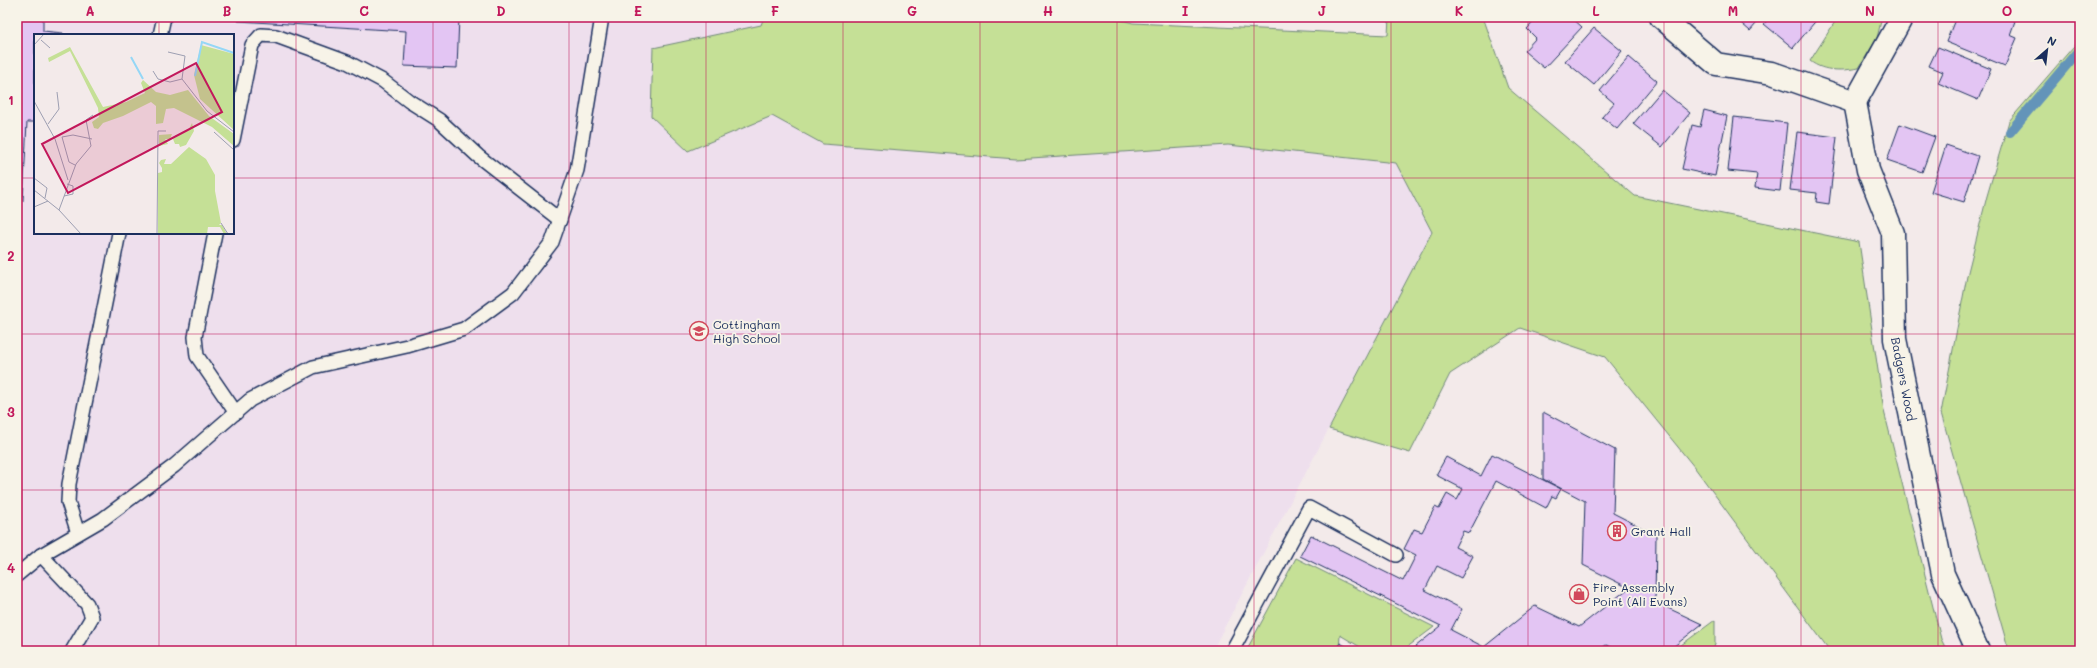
<svg xmlns="http://www.w3.org/2000/svg" width="2097" height="668" font-family="Mali,sans-serif">
	<style>
		.built { fill: #eedfed; fill-rule: evenodd }
		.green { fill: #c5e096; stroke: #70887a }
		.lines { fill: none; stroke-linecap: round; stroke-linejoin: round }
		.stream { stroke: #6494b9; stroke-width: 10 }
		.building { fill: #e3c5f3; stroke: #1b2f5e }
		.lane-casing { stroke: #1b2f5e; stroke-width: 16 }
		.street-casing { stroke: #1b2f5e; stroke-width: 25 }
		.lane { stroke: #f7f3e8; stroke-width: 13 }
		.street { stroke: #f7f3e8; stroke-width: 22 }
		.grid { fill: none; stroke: #c2185b; stroke-width: 1; stroke-opacity: 0.55 }
		.labels { text-anchor: middle; dominant-baseline: central; stroke-width: 3.5; stroke-linejoin: round; paint-order: stroke }
		.poi-label { font-size: 12px; fill: #1b2f5e; stroke: #f7f3e8; text-anchor: start }
		.street-label { font-size: 12px; fill: #1b2f5e; stroke: #f7f3e8 }
		.inset-river { fill: none; stroke: #95d7f6; stroke-width: 2 }
		.inset-road { fill: none; stroke: #9d9fb2; stroke-width: 1 }
		.view { fill: #c2185b; fill-opacity: 0.15; stroke: #c2185b; stroke-width: 2 }
		.inset-edge { fill: none; stroke: #1b2f5e; stroke-width: 2 }
		.neatline { fill: none; stroke: #c2185b; stroke-width: 1.5 }
		.grid-label { font-size: 13px; text-anchor: middle; font-weight: bold; fill: #c2185b }
	</style>
	<rect width="100%" height="100%" fill="#f3eaea"/>
	<filter id="ink" filterUnits="userSpaceOnUse"><feTurbulence type="fractalNoise" baseFrequency=".025" numOctaves="2"/><feDisplacementMap in="SourceGraphic" scale="8" xChannelSelector="R" yChannelSelector="G"/><feConvolveMatrix kernelMatrix="1 2 1 2 8 2 1 2 1" color-interpolation-filters="sRGB"/></filter>
	<g filter="url(#ink)">
		<path class="built" d="M17 17H865L1508 88 1212 651H17ZM35 35H233V233H35Z"/>
		<g class="green">
			<polygon points="764,17 1109,17 1133,23 1388,35 1389,17 1483,17 1508,88 1635,196 1859,242 1884,411 1941,639 1947,651 1830,651 1695,468 1605,357 1520,328 1450,374 1410,453 1329,429 1432,232 1396,163 1228,145 1016,159 823,144 772,116 688,151 651,116 653,48 761,25"/>
			<path d="M1838 17H1882L1877 38 1859 68C1843 71 1824 72 1810 61Z"/>
			<polygon points="2080,39 2080,651 2009,651 1941,413 1967,276 1987,196 2009,121"/>
			<polygon points="1296,558 1434,627 1402,651 1367,651 1340,635 1339,651 1246,651"/>
			<polygon points="1715,620 1715,644 1713,651 1673,651"/>
		</g>
		<g class="lines">
			<polyline class="stream" points="2010,132 2080,49"/>
		</g>
		<g class="building">
			<polygon points="17,17 43,17 43,31 63,33 63,35 35,35 35,122 27,122 23,201 17,200"/>
			<polygon points="238,17 459,17 457,68 404,66 406,31 238,21"/>
			<polygon points="1538,17 1571,17 1582,27 1544,68 1524,51 1536,38 1527,29"/>
			<polygon points="1734,17 1762,17 1750,31"/>
			<polygon points="1770,17 1819,17 1793,48 1764,24"/>
			<polygon points="1956,17 2005,17 2015,21 2010,35 2017,38 2005,66 1946,42"/>
			<polygon points="1594,28 1622,51 1594,85 1565,61"/>
			<polygon points="1938,47 1991,69 1978,100 1938,83 1943,72 1929,66"/>
			<polygon points="1629,57 1657,81 1617,129 1602,117 1614,103 1600,91"/>
			<polygon points="1662,90 1690,113 1662,147 1633,124"/>
			<polygon points="1704,110 1727,116 1715,176 1682,169 1692,125 1700,127"/>
			<polygon points="1734,117 1787,123 1780,191 1755,188 1757,174 1728,171"/>
			<polygon points="1900,124 1935,137 1922,172 1887,160"/>
			<polygon points="1797,132 1837,137 1829,204 1816,202 1817,193 1790,190"/>
			<polygon points="1946,145 1978,156 1964,202 1931,192"/>
			<polygon points="1543,412 1615,450 1613,513 1656,535 1655,602 1702,624 1668,651 1619,651 1606,645 1598,651 1410,651 1441,626 1300,556 1311,535 1403,581 1416,555 1404,549 1414,529 1422,532 1435,507 1439,509 1447,494 1457,500 1463,489 1436,475 1446,457 1481,476 1492,454 1561,489 1556,498 1552,496 1546,508 1496,481 1469,533 1463,531 1455,547 1473,556 1461,578 1437,566 1425,590 1462,609 1451,630 1484,647 1535,606 1579,627 1629,588 1583,565 1585,501 1543,479"/>
			<polygon points="1340,643 1355,651 1340,651"/>
		</g>
		<g class="lines">
			<g class="lane-casing">
				<g id="lane">
					<polyline points="160,35 164,17"/>
					<polyline points="233,140 252,45 261,35 276,36 347,62 383,81 409,101 439,120 478,156 560,220"/>
					<polyline points="215,233 195,337 197,356 236,413"/>
					<polyline points="78,533 68,502 69,484 119,233"/>
					<polyline points="41,555 87,604 92,617 72,651"/>
					<polyline points="17,575 41,555 103,519 174,466 250,400 313,367 407,346 464,329 513,293 552,242 577,170 602,17"/>
					<polyline points="1232,651 1309,508 1396,555"/>
				</g>
			</g>
			<g class="street-casing">
				<g id="street">
					<polyline points="1661,17 1716,64 1772,73 1855,102 1902,17"/>
					<polyline points="1855,102 1868,170 1893,233 1895,339 1943,574 1978,651"/>
				</g>
			</g>
			<use href="#lane" class="lane"/>
			<use href="#street" class="street"/>
		</g>
	</g>
	<path class="grid" d="M159 17V35M296 17V651M433 17V651M569 17V651M706 17V651M843 17V651M980 17V651M1117 17V651M1254 17V651M1391 17V651M1528 17V651M1664 17V651M1801 17V651M1938 17V651M17 178H35M233 178H2080M159 233V651M17 334H2080M17 490H2080"/>
	<defs>
		<g id="school-ring" transform="scale(1)"><circle r="9.5" fill="#f7f3e8" stroke="#d1495b" stroke-width="1.5"/><path d="M0-5L7-2L0 1L-7-2ZM-4 1L0 2.5L4 1V4Q0 6-4 4Z" fill="#d1495b"/></g>
		<g id="building-ring" transform="scale(1)"><circle r="9.5" fill="#f7f3e8" stroke="#d1495b" stroke-width="1.5"/><path d="M-4-6H4V6H1V3H-1V6H-4ZM-2.5-4.3h1.7v1.8h-1.7ZM.8-4.3h1.7v1.8H.8ZM-2.5-1h1.7V.8h-1.7ZM.8-1h1.7V.8H.8Z" fill="#d1495b"/></g>
		<g id="shop-ring" transform="scale(1)"><circle r="9.5" fill="#f7f3e8" stroke="#d1495b" stroke-width="1.5"/><path d="M-5-2.5h2.3a2.7 3.5 0 0 1 5.4 0H5L5.5 6h-11ZM-1.5-2.5h3a1.5 2.3 0 0 0-3 0Z" fill="#d1495b"/></g>
	</defs>
	<g fill-rule="evenodd">
		<use href="#school-ring" x="699" y="331"/>
		<use href="#building-ring" x="1617" y="531"/>
		<use href="#shop-ring" x="1579" y="594"/>
	</g>
	<g class="labels">
		<g class="poi-label">
			<text x="713" y="324">Cottingham<tspan x="713" dy="14">High School</tspan></text>
			<text x="1631" y="531">Grant Hall</text>
			<text x="1593" y="587">Fire Assembly<tspan x="1593" dy="14">Point (Ali Evans)</tspan></text>
		</g>
		<g class="street-label">
			<text transform="translate(1904 379) rotate(79)">Badgers Wood</text>
		</g>
	</g>
	<g transform="translate(34 34)">
		<rect width="200" height="200" fill="#f3eaea"/>
		<path d="M167 11 200 20V96L166 65 160 41ZM36 13 69 73 92 68 111 59 107 49 109 46 122 58 136 61 154 56 175 82 200 100V112L178 93 140 74 132 75 129 89 122 90V72L117 68 89 82 69 89 64 95 60 94 58 88 65 83 64 74 36 17 15 28 14 24ZM158 89 160 97 152 111 146 113 145 110H141L139 105 155 95ZM138 100 136 105H131L134 110 125 112V101ZM155 113 172 125 181 141V157L187 189 185 191H188L193 200H190L186 193H174L173 200H124V139L128 138V134L125 129 127 126 132 125 130 130H137Z" fill="#c5e096"/>
		<path class="inset-river" d="M97 23 109 45M161 42 168 8 200 19"/>
		<path class="inset-road" d="M7 6 16 14M0 11 10 0M119 37 124 45 136 48 148 45 151 22 134 18M148 45 173 77 200 98M0 67 21 105 34 146M14 90 25 75 23 58M180 98 200 116M41 131 35 128 28 103 39 101 58 105M0 144 13 154 11 164M0 156 25 176 47 200M30 162 39 160V152L33 150M0 173 14 167M25 176 42 130 57 112 52 86 59 81M187 189 194 200M123 200 124 97H132"/>
		<path class="view" d="M162 29 188 78 34 159 8 110Z"/>
		<rect width="200" height="200" class="inset-edge"/>
	</g>
	<rect width="2097" height="668" fill="none" stroke="#f7f3e8" stroke-width="44"/>
	<g transform="translate(2047 50) rotate(28)" stroke="#f7f3e8" stroke-width="3" paint-order="stroke">
	<path d="M0-3L7 15L0 10L-7 15Z" fill="#1b2f5e"/>
	<text y="-6" font-size="11" font-weight="bold" text-anchor="middle" fill="#1b2f5e">N</text>
	</g>
	<rect x="22" y="22" width="2053" height="624" class="neatline"/>
	<g class="grid-label">
		<text x="90" y="16">A</text>
		<text x="227" y="16">B</text>
		<text x="364" y="16">C</text>
		<text x="501" y="16">D</text>
		<text x="638" y="16">E</text>
		<text x="775" y="16">F</text>
		<text x="912" y="16">G</text>
		<text x="1048" y="16">H</text>
		<text x="1185" y="16">I</text>
		<text x="1322" y="16">J</text>
		<text x="1459" y="16">K</text>
		<text x="1596" y="16">L</text>
		<text x="1733" y="16">M</text>
		<text x="1870" y="16">N</text>
		<text x="2007" y="16">O</text>
		<text x="11" y="105">1</text>
		<text x="11" y="261">2</text>
		<text x="11" y="417">3</text>
		<text x="11" y="573">4</text>
	</g>
</svg>
